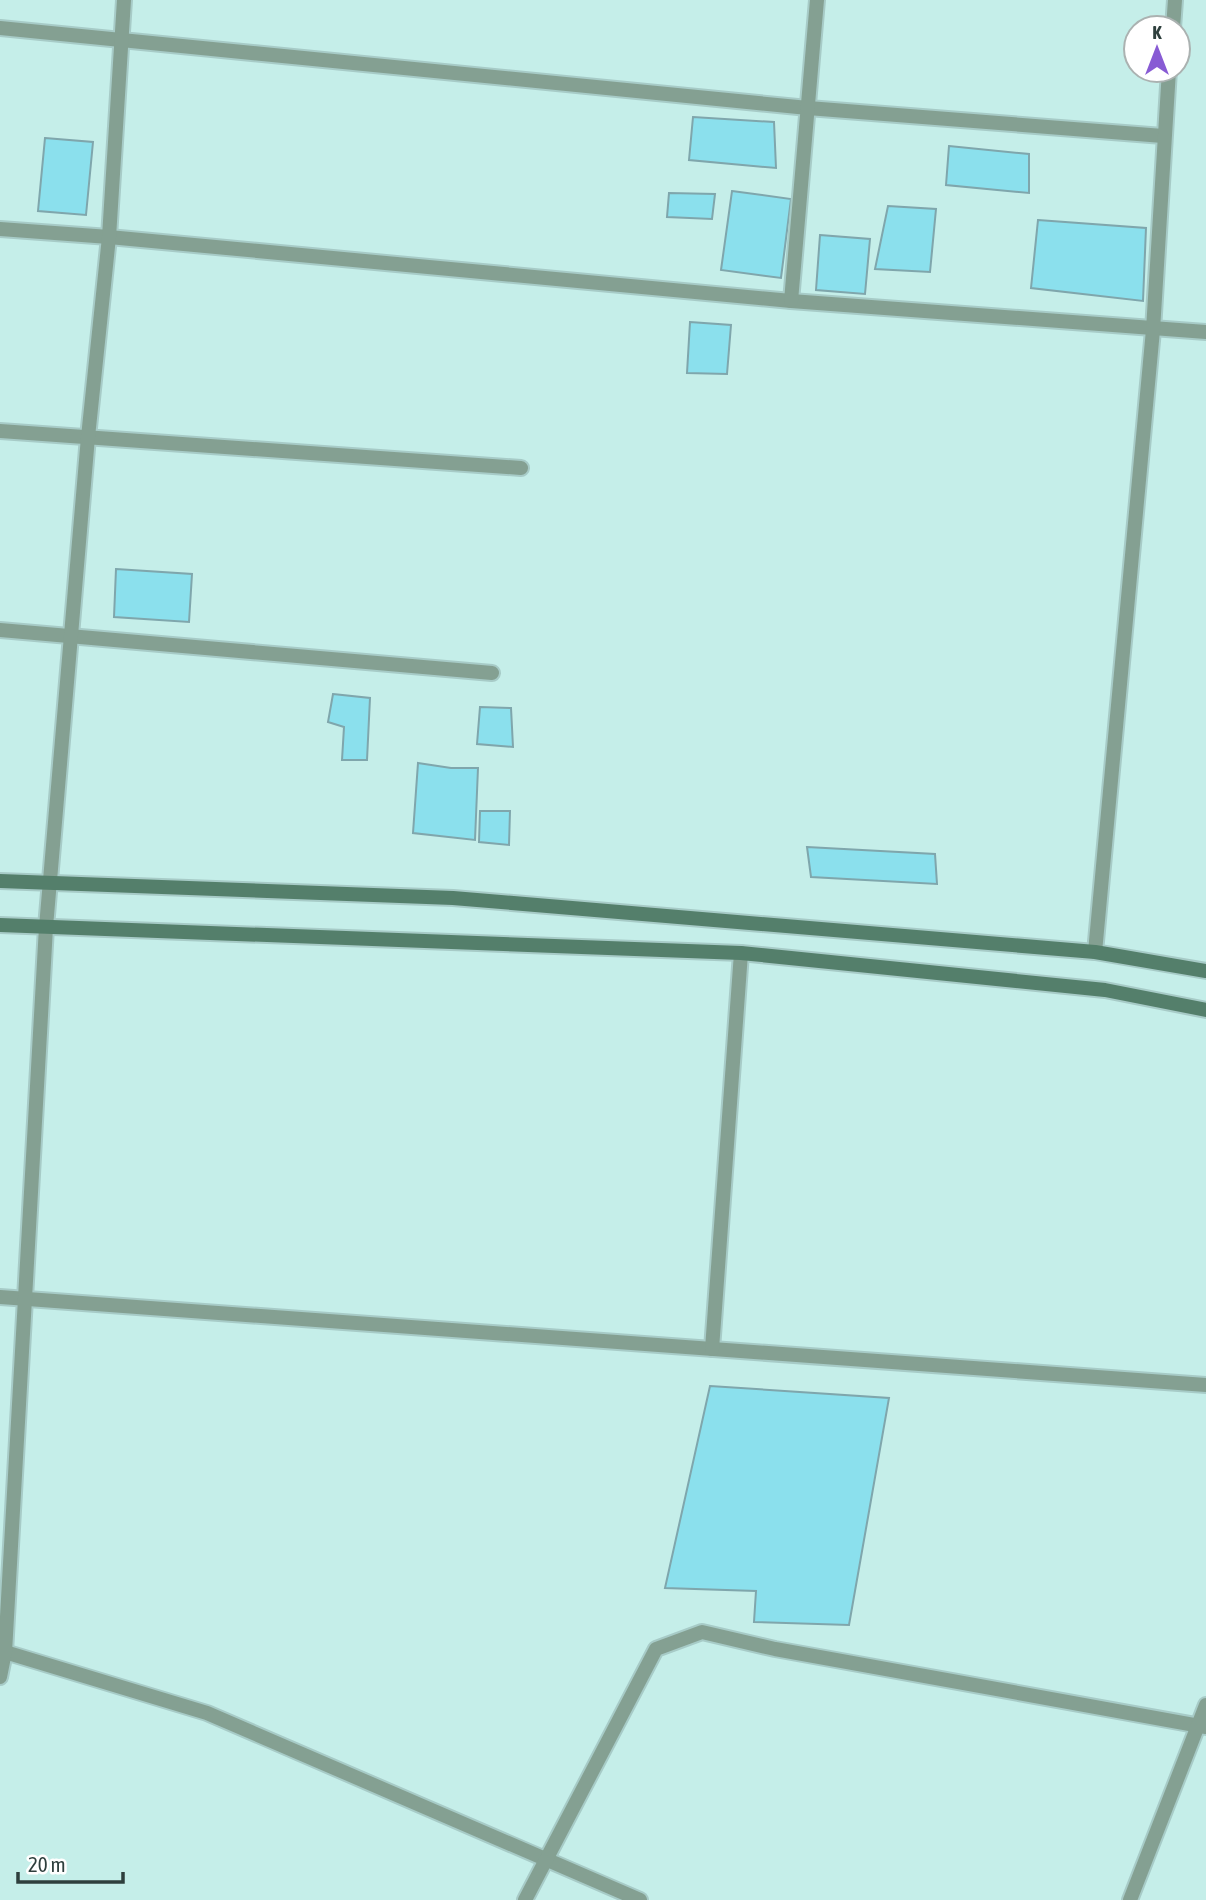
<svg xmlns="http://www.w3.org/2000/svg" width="1206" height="1900" font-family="'Asap Condensed',sans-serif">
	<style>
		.building { fill: #8be0ed; stroke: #7fa6ac; stroke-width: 2 }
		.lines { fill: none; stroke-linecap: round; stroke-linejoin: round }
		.street-casing { stroke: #a7cbc7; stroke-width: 18 }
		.secondary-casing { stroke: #a7cbc7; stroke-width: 18 }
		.street { stroke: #84a092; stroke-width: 14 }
		.secondary { stroke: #547f6b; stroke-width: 14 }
	</style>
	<rect width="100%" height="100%" fill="#c5eee9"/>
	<g class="building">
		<polygon points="693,117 774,122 776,168 689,160"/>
		<polygon points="45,138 93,142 86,215 38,211"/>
		<polygon points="949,146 1029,154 1029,193 946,185"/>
		<polygon points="732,191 791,199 781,278 721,270"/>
		<polygon points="669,193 715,194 712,219 667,217"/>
		<polygon points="888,206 936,209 930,272 875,269"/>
		<polygon points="1038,220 1146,228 1143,301 1031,288"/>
		<polygon points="820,235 870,239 865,294 816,290"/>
		<polygon points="690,322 731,325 727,374 687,373"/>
		<polygon points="116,569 192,574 189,622 114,617"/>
		<polygon points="333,694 370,698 367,760 342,760 344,727 328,722"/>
		<polygon points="480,707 511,708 513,747 477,744"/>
		<polygon points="418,763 451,768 478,768 475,840 413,833"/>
		<polygon points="480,811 510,811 509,845 479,842"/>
		<polygon points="807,847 935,854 937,884 811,877"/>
		<polygon points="710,1386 889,1398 849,1625 754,1622 756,1591 665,1588"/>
	</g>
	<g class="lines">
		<g class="street-casing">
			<g id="street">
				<polyline points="0,28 808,108 1163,136"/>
				<polyline points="1173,28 1175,0"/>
				<polyline points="0,229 109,237 791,301 1206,332"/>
				<polyline points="791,301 817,0"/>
				<polyline points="0,431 521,468"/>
				<polyline points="0,630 492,673"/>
				<polyline points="1095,952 1153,330 1169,70"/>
				<polyline points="0,1297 1206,1385"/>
				<polyline points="712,1349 741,953"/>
				<polyline points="5,1652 207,1713 640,1900"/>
				<polyline points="0,1677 5,1652 46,927 88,437 109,237 124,0"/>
				<polyline points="525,1900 656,1649 702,1632 775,1649 1206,1727"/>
				<polyline points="1130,1900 1206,1705"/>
			</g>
		</g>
		<g class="secondary-casing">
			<g id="secondary">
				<polyline points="0,881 453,898 1095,952 1206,971"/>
				<polyline points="0,925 741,953 1105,990 1206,1010"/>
			</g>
		</g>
		<use href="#street" class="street"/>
		<use href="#secondary" class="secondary"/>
	</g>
	<g transform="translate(1157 49)"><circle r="33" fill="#ffffff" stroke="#abb2b1" stroke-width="2"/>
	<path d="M0-5L12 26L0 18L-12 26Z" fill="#885bd4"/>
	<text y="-10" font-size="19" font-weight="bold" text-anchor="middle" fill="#2e3f3d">K</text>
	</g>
	<path d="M18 1872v10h105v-10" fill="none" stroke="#2e3f3d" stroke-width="3.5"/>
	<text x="28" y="1872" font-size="21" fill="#2e3f3d" stroke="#ffffff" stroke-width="5" paint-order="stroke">20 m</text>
</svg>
